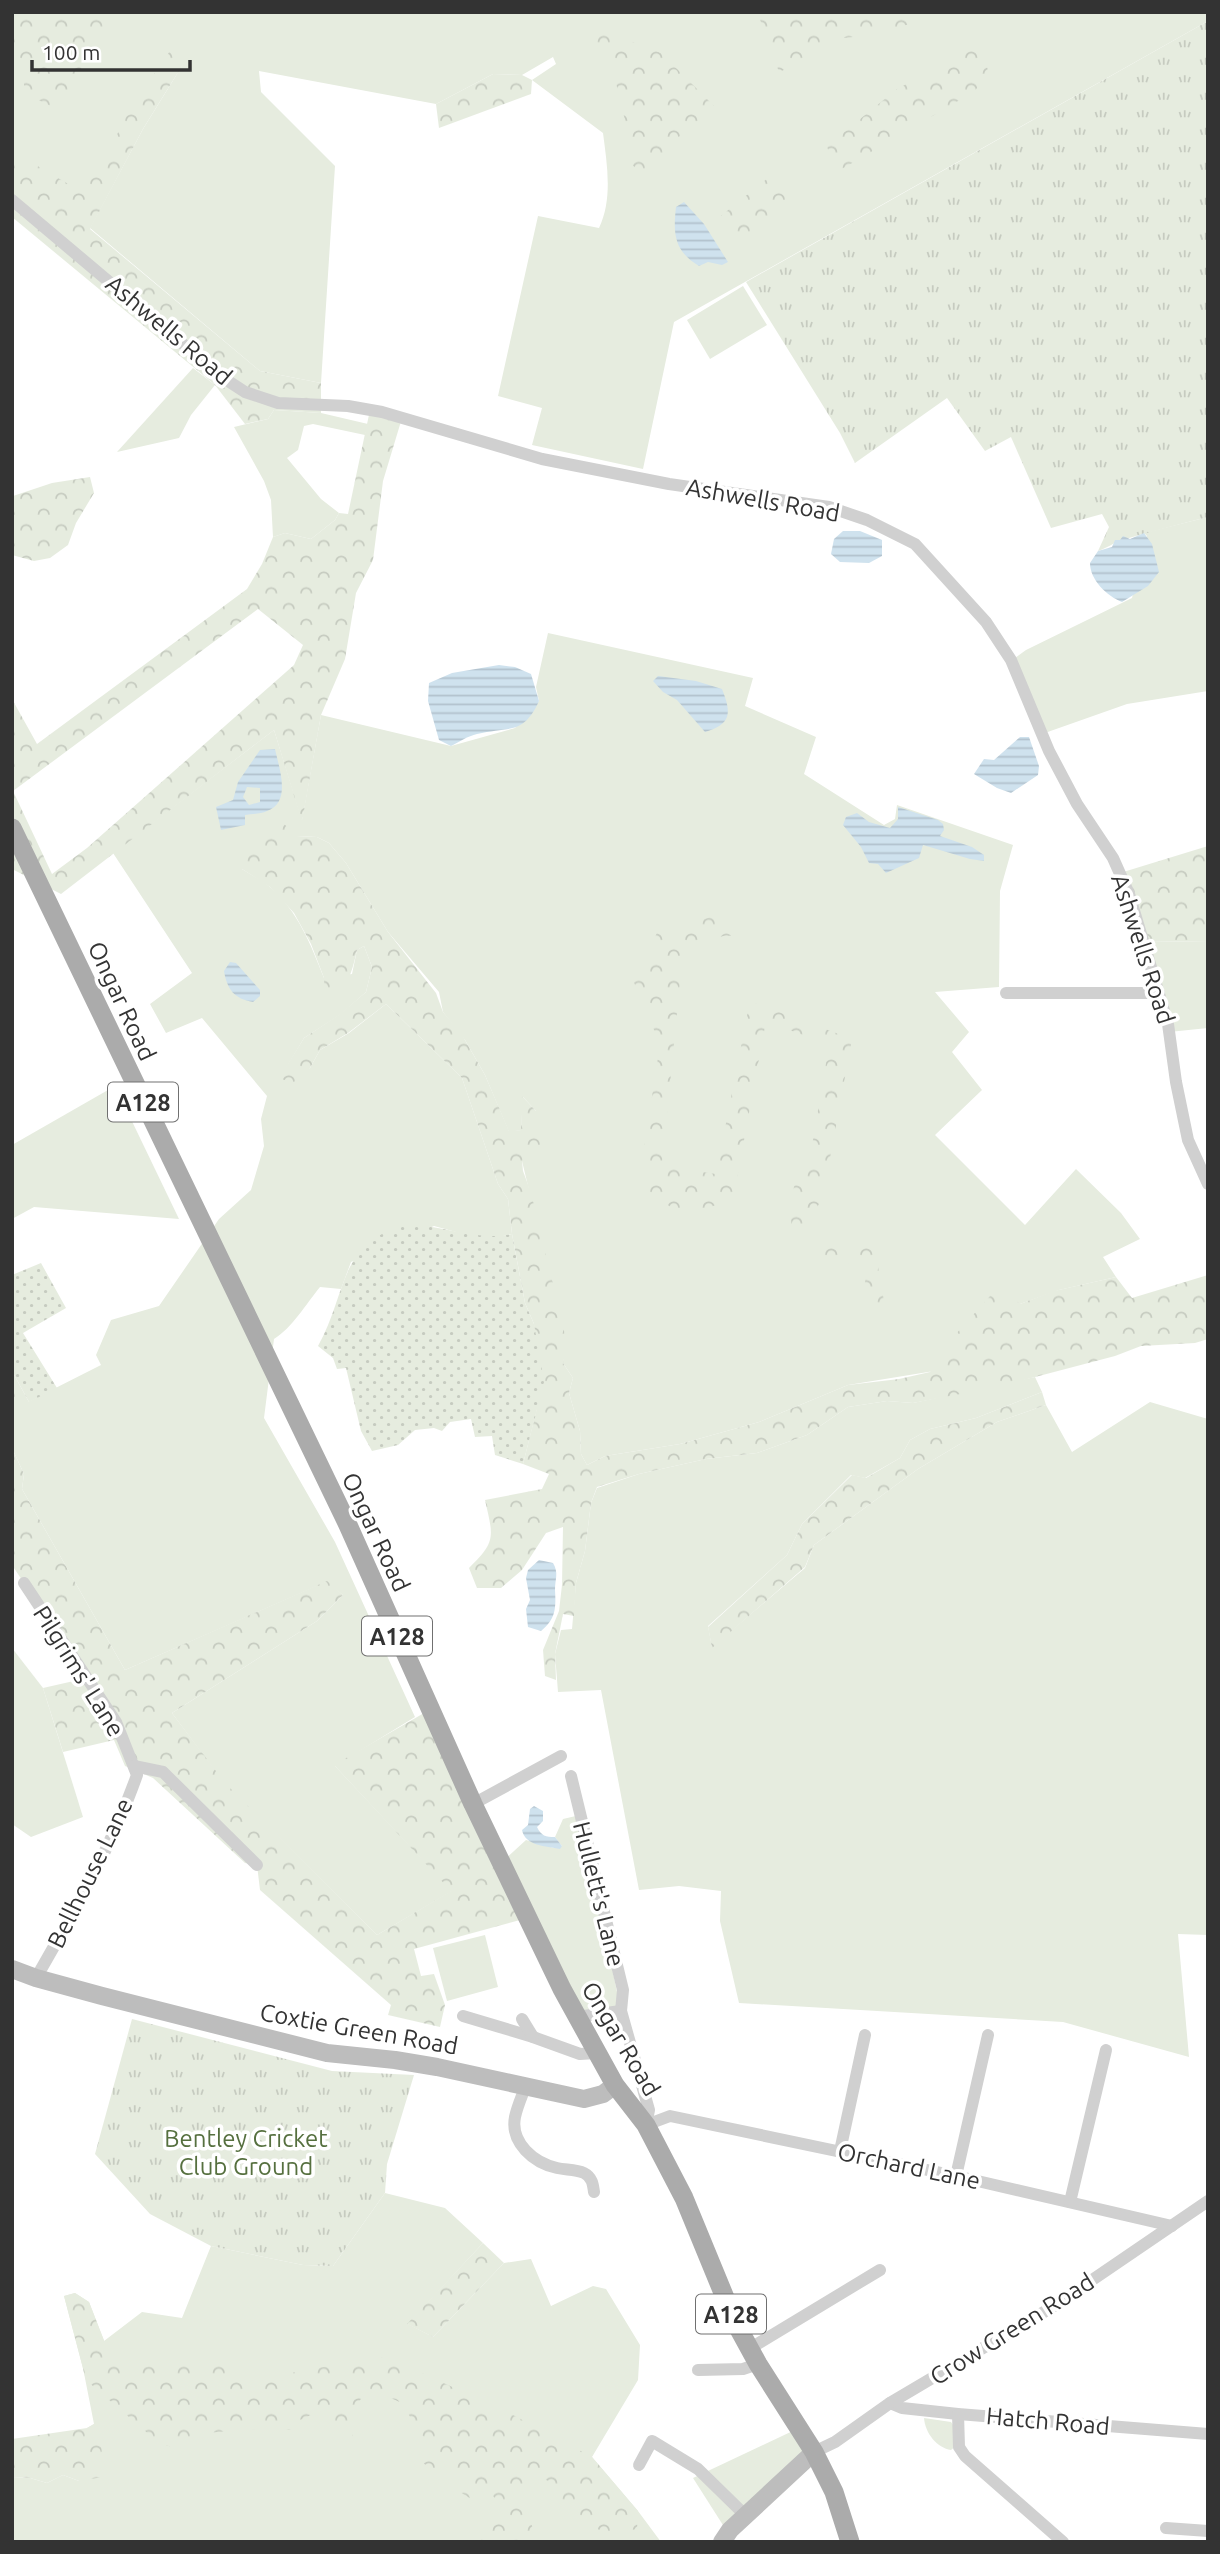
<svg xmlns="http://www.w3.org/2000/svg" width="1220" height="2554" font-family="Ubuntu,sans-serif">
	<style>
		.grass { fill: #e6ecdf }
		.forest { fill: url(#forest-crowns); fill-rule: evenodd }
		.park { fill: url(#park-tufts) }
		.garden { fill: url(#garden-dots) }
		.water { fill: url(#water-rules); fill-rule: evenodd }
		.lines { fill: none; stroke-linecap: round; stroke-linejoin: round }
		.street { stroke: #d0d0d0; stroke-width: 12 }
		.secondary { stroke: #bdbdbd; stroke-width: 18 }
		.primary { stroke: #ababab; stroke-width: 19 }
		.labels { text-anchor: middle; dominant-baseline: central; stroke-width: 7; stroke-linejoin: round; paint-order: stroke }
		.shield { fill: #fff; stroke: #707070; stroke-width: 2 }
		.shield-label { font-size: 23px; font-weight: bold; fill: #333 }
		.street-label { font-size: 24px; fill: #333; stroke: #fff }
		.park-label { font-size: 24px; fill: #56703f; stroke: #fff }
	</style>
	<defs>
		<pattern id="forest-crowns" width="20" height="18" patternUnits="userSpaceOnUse" patternTransform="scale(1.75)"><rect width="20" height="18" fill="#e6ecdf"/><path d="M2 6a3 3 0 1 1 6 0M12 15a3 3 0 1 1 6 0" fill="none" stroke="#c6cbc0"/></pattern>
		<pattern id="park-tufts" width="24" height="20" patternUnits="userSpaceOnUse" patternTransform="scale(1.75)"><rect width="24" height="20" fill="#e6ecdf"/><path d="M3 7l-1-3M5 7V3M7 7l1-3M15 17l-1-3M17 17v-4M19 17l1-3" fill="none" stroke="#c6cbc0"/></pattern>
		<pattern id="garden-dots" width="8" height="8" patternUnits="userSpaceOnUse" patternTransform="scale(1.75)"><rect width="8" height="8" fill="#e6ecdf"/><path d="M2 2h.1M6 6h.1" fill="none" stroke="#c6cbc0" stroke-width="1.8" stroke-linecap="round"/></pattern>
		<pattern id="water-rules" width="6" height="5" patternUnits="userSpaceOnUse" patternTransform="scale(1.75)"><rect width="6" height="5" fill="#cfe2ee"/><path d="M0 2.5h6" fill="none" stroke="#b2c2cd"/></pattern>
	</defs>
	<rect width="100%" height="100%" fill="#fff"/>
	<g class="grass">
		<path d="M12 12H1208V21L674 322 643 469 532 445 542 408 498 396 538 216 599 228C613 199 607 164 603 133L532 80 556 64 553 57 522 75 493 74 436 104 259 71 261 92 335 166 321 383 260 371 90 228 143 129 185 61 81 222 12 167Z"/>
		<polygon points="743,286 767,325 710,359 687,320"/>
		<polygon points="193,368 215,385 191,415 179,438 117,452"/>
		<polygon points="274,410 321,413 368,424 365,435 313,424 304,426 298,450 287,458 321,499 339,513 335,520 311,539 285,533 273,537 271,500 264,481 234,427 268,419"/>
		<polygon points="1208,517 1208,691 1127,704 1042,734 1011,661 1026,650 1132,598 1147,536 1144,533"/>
		<path d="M548 633 753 678 745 706 816 737 804 774 884 825 895 819 897 805 1013 845 1000 891 999 987 935 992 969 1032 952 1052 982 1090 935 1135 1025 1225 1076 1169 1121 1213 1140 1239 1103 1257 1116 1277 1059 1290 1020 1304 934 1371 848 1385 759 1422 680 1444 605 1456 587 1465 581 1454 580 1431 569 1393 573 1378 563 1363 564 1335 522 1161 536 1111 523 1097 521 1130 509 1132 485 1075 465 1040 443 1012 439 992 388 932 346 863 329 843 317 837 297 836 242 869C251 875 262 880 270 887 298 911 311 945 324 978L352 974 357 950 364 946 372 967 366 992 341 1014 304 1038 280 1078 310 1068 320 1050 349 1033 386 1004 462 1078 498 1184 508 1199 512 1234 498 1237 467 1235 434 1226 351 1262 341 1289 320 1287C306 1304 292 1328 274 1339L264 1418 335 1542 415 1717 335 1766 452 1891 377 1935 224 1783 172 1713 317 1621 343 1595 326 1582 125 1670 22 1489 24 1474 12 1448V1413L18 1407 101 1365 96 1355 111 1320 159 1306 219 1219 251 1190 264 1146 261 1119 267 1096 202 1018 166 1033 150 1004 192 973 113 853 274 730 302 820 321 715 451 746 515 728 539 701 536 687Z"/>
		<polygon points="1144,941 1208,942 1208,1028 1169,1032"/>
		<polygon points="115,1086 179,1219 34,1207 12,1219 12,1145"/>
		<polygon points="1035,1377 1042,1392 976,1418 930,1429 910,1440 900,1458 865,1478 851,1475 802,1524 787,1555 708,1626 712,1647 805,1568 814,1545 918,1469 997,1422 1046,1405 1072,1452 1150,1402 1208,1419 1208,1935 1178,1934 1189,2057 1063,2022 739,2003 720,1921 721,1891 679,1886 639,1890 601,1690 558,1692 555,1654 561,1630 572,1629 576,1583 585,1551 591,1503 597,1488 639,1474 706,1459 757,1453 807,1435 848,1407 887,1401 913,1403"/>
		<polygon points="12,1648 43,1688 83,1817 31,1837 12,1824"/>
		<polygon points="580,1815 621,2011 576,2017 501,1863 526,1840 554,1848 562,1846 555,1837 563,1819"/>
		<polygon points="485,1935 498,1987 447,2001 433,1948"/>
		<polygon points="385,2193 445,2208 483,2243 408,2324 433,2337 504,2263 531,2259 551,2306 593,2286 606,2289 640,2345 638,2380 592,2457 638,2511 661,2542 12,2542 12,2477 30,2478 47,2483 63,2475 79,2481 87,2428 94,2424 83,2368 64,2296 75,2293 89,2302 104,2341 142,2312 182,2318 211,2246 303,2265 333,2266"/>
		<path d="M924 2418 951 2422 955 2428 956 2446 951 2450C937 2448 925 2433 924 2418Z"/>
		<polygon points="799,2428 814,2452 728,2533 693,2478"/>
	</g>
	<g class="forest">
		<path d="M40 12H135C127 16 117 20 111 26 85 49 75 81 67 114L24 93V62L12 49V20Z"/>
		<polygon points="756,12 958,12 862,36 835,39 815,57 779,72 761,22"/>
		<polygon points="598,18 625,39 661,53 719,111 674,140 663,171 643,174 631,164 629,137 611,62 591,40"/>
		<polygon points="982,44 988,71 975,91 835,173 827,146 897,89"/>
		<polygon points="170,51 188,56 143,129 90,229 260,371 321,383 321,413 274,410 268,419 245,424 215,385 12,217 12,151 70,185 100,168 130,109"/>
		<polygon points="493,74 522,75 532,80 531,94 439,128 436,104"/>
		<polygon points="768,178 788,200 735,246 717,219"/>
		<path d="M370 410 402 418 383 481 373 560 356 593 345 659 321 715 302 822 274 730 61 894 12 869V699L37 744 247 589 262 564 273 537 285 533 311 539 335 520 339 513 348 514ZM258 609 303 645 294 665 87 848 52 874 13 791Z"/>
		<polygon points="90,477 94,493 76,523 68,545 50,558 34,561 12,555 13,496 52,483"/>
		<path d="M283 823 297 836 317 837 329 843 346 863 388 932 436 993 443 1012 461 1033 485 1075 509 1131 521 1130 522 1096 536 1111 542 1147 541 1156 522 1161 523 1171C535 1201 540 1231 547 1261 554 1292 571 1331 563 1363L573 1378 569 1393 580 1431 581 1454 587 1465 605 1456 680 1444 759 1422 848 1385 899 1379 930 1372 946 1345 999 1286 1020 1304 1054 1291 1116 1277 1132 1298 1208 1275V1339L1195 1343 1141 1346 1115 1356 997 1387 913 1403 887 1401 848 1407 807 1435 757 1453 706 1459 639 1474 597 1487 591 1503 585 1551 576 1583 574 1616 563 1614 555 1654 556 1680 545 1676 543 1650 559 1611 562 1585 563 1527 546 1533 522 1570 501 1588H477L469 1568C497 1541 493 1536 485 1500L542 1489 549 1474 523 1464 537 1408 534 1324 525 1303 512 1234 508 1199 498 1184 462 1078 386 1004 348 1033 320 1050 310 1068 293 1083 279 1078 304 1038 340 1014 366 992 372 967 364 946 357 950C352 972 347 993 325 1004L324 978 311 944 294 913 270 887 242 869 240 856Z"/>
		<polygon points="1208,846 1208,942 1144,941 1120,873"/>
		<polygon points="721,914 746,935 723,936 683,951 662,1166 716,1174 750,1001 852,1039 823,1196 802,1237 792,1233 790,1201 796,1180 810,1158 829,1045 766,1021 733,1200 683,1215 648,1192 643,1156 660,1044 633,980 657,933"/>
		<polygon points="856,1240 874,1244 884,1301 869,1309 865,1285 866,1260 832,1267 804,1259 809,1246 831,1241"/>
		<polygon points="12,1371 29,1402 12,1413"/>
		<polygon points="1042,1392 1046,1405 997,1422 918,1469 814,1545 805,1567 712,1648 708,1627 787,1555 802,1524 852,1475 866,1478 900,1458 910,1440 930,1429 976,1418"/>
		<polygon points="12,1448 24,1474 22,1489 125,1670 327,1581 343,1595 317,1621 172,1713 225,1783 377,1935 451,1891 334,1765 431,1709 520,1920 414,1949 421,1976 434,1974 445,2005 440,2027 388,2015 391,2005 260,1890 257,1865 245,1863 153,1778 125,1766 114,1740 63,1752 43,1688 87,1678 12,1565"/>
		<polygon points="483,2243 504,2263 433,2337 407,2324"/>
		<polygon points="75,2293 89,2302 109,2353 138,2368 178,2362 216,2363 258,2381 304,2370 387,2357 513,2415 592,2457 638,2511 637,2529 611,2534 575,2521 545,2499 555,2484 526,2471 521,2497 535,2534 535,2542 480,2542 498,2501 486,2489 476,2502 460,2492 458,2474 450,2458 438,2473 420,2461 425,2438 416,2430 404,2404 382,2394 363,2396 353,2410 364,2421 362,2429 353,2427 353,2436 343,2441 315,2413 300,2420 290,2430 249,2429 207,2433 188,2452 159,2443 86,2380 64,2296"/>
		<polygon points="94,2424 101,2439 103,2477 79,2481 63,2475 47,2483 30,2478 12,2477 12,2439 87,2428"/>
	</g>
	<g class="park">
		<path d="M1208 21V517C1179 524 1150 532 1122 540 1115 542 1107 548 1098 551L1109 527 1102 514 1051 528 1011 437 985 451 947 398 855 463 840 433 746 282Z"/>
		<polygon points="132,2019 332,2071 414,2075 387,2164 385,2193 333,2266 303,2265 211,2246 150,2214 95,2154"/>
	</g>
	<g class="garden">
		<path d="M412 1224C446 1227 477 1241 512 1234L525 1303 534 1324 544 1382 523 1464 495 1455 492 1436 475 1437 471 1419 450 1422 442 1431 434 1428 415 1430 398 1445 372 1451 361 1431 346 1368 337 1369 333 1358 318 1346C349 1291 337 1239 412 1224Z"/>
		<polygon points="41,1263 66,1308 23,1333 57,1388 29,1402 12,1371 12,1275"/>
	</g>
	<g class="water">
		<path d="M684 202 704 224 728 262 722 265 708 262 699 266C674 251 673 234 676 207Z"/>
		<polygon points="843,531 860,531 882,540 882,556 869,563 840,562 831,554 834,539"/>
		<path d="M1144 533 1152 544 1159 572 1148 586 1122 602C1107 596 1090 580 1090 563L1098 551 1112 547 1115 540H1120L1123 536 1130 539Z"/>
		<path d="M499 665 515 667 531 674 539 701C523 736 509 726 477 734 468 736 459 742 451 746L439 740 428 701 429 683 452 673Z"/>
		<path d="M658 676 696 681 722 689C732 714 731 724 705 732L677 700 663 692 653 681Z"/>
		<polygon points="1020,737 1029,737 1039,766 1038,775 1011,793 997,788 974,774 984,759 994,760"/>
		<path d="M275 749C279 768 292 802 267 811 261 814 252 814 245 815V825L221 830 216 807 233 800 238 782 260 750ZM247 787 260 788V802L249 805 243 797Z"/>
		<polygon points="898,807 938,820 943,824 944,830 940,836 972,847 984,855 984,861 970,859 923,845 919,858 886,873 878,864 869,863 861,847 843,825 846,817 857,813 869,822 890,828 898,819"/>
		<path d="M230 962 236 963 260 990V996L253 1002C234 999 227 989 224 971Z"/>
		<path d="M539 1560 553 1563C559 1573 555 1579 555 1590 556 1608 556 1619 541 1631L528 1627 526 1609 530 1600 526 1578 528 1570Z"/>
		<path d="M534 1806 543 1811V1821L537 1827C541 1836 546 1837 555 1837L562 1846 560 1849C546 1846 525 1846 522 1830L528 1825 530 1809Z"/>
	</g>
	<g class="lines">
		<g class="street">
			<polyline points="12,200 222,377 245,392 278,403 348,406 382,412 542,459 669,484 829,507 867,520 915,544 986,622 1011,660 1049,751 1077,804 1113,858 1129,894 1168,1024 1176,1082 1188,1140 1208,1184"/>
			<polyline points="1006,993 1159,993"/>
			<path d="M24 1583 116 1722 137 1775C112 1846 74 1912 36 1978"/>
			<polyline points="134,1766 163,1772 257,1865"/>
			<polyline points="571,1776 623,1990 621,2011 649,2110 646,2125"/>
			<polyline points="473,1804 561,1756"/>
			<polyline points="463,2016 533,2037 580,2054 596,2053"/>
			<polyline points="576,2017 621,2011"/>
			<polyline points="522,2019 533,2037"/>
			<path d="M526 2085C522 2096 517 2107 515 2117 510 2143 534 2163 557 2168 566 2170 576 2169 584 2173 592 2177 593 2184 594 2192"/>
			<polyline points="646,2125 670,2116 956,2176 1172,2226"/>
			<polyline points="840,2151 865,2035"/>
			<polyline points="956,2176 988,2035"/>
			<polyline points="1070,2202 1106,2050"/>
			<polyline points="749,2349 880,2270"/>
			<polyline points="698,2370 743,2369 758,2364"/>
			<polyline points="890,2403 902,2408 958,2414 1208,2434"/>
			<polyline points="958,2414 959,2447 965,2456 1063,2542"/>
			<polyline points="814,2452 835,2442 890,2403 1054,2306 1208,2201"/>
			<polyline points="639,2465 652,2441 698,2469 745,2515"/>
			<polyline points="1166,2528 1208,2531"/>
		</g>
		<g class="secondary">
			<polyline points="12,1969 36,1978 102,1996 327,2053 395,2060 437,2067 584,2099 603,2094 615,2085"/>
			<polyline points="722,2542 730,2530 814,2452"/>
		</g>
		<polyline class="primary" points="12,828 348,1525 473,1804 562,1989 615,2085 646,2125 684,2198 735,2322 758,2364 814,2452 834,2492 850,2542"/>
	</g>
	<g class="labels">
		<g class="shield">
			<rect x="108" y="1082.5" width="70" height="39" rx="5"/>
			<rect x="362" y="1616.5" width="70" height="39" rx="5"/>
			<rect x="696" y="2294.5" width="70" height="39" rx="5"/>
		</g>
		<g class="shield-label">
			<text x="143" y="1102">A128</text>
			<text x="397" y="1636">A128</text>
			<text x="731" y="2314">A128</text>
		</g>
		<g class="street-label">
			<text transform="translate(169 330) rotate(40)">Ashwells Road</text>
			<text transform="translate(763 500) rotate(10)">Ashwells Road</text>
			<text transform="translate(1143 949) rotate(72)">Ashwells Road</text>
			<text transform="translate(122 1001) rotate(65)">Ongar Road</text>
			<text transform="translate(376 1532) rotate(65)">Ongar Road</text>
			<text transform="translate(79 1671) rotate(58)">Pilgrims' Lane</text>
			<text transform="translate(90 1873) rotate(-64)">Bellhouse Lane</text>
			<text transform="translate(599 1894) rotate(76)">Hullett's Lane</text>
			<text transform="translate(359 2029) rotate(10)">Coxtie Green Road</text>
			<text transform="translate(621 2039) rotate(59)">Ongar Road</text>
			<text transform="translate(909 2166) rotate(12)">Orchard Lane</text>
			<text transform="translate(1012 2329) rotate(-32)">Crow Green Road</text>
			<text transform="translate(1048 2421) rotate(5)">Hatch Road</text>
		</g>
		<g class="park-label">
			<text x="246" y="2138">Bentley Cricket<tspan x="246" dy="28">Club Ground</tspan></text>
		</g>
	</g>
	<rect width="1220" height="2554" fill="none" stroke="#333333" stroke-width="28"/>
	<path d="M32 60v10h158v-10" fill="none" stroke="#333333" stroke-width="3.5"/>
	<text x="42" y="60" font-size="21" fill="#333333" stroke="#ffffff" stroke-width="5" paint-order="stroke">100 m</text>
</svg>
